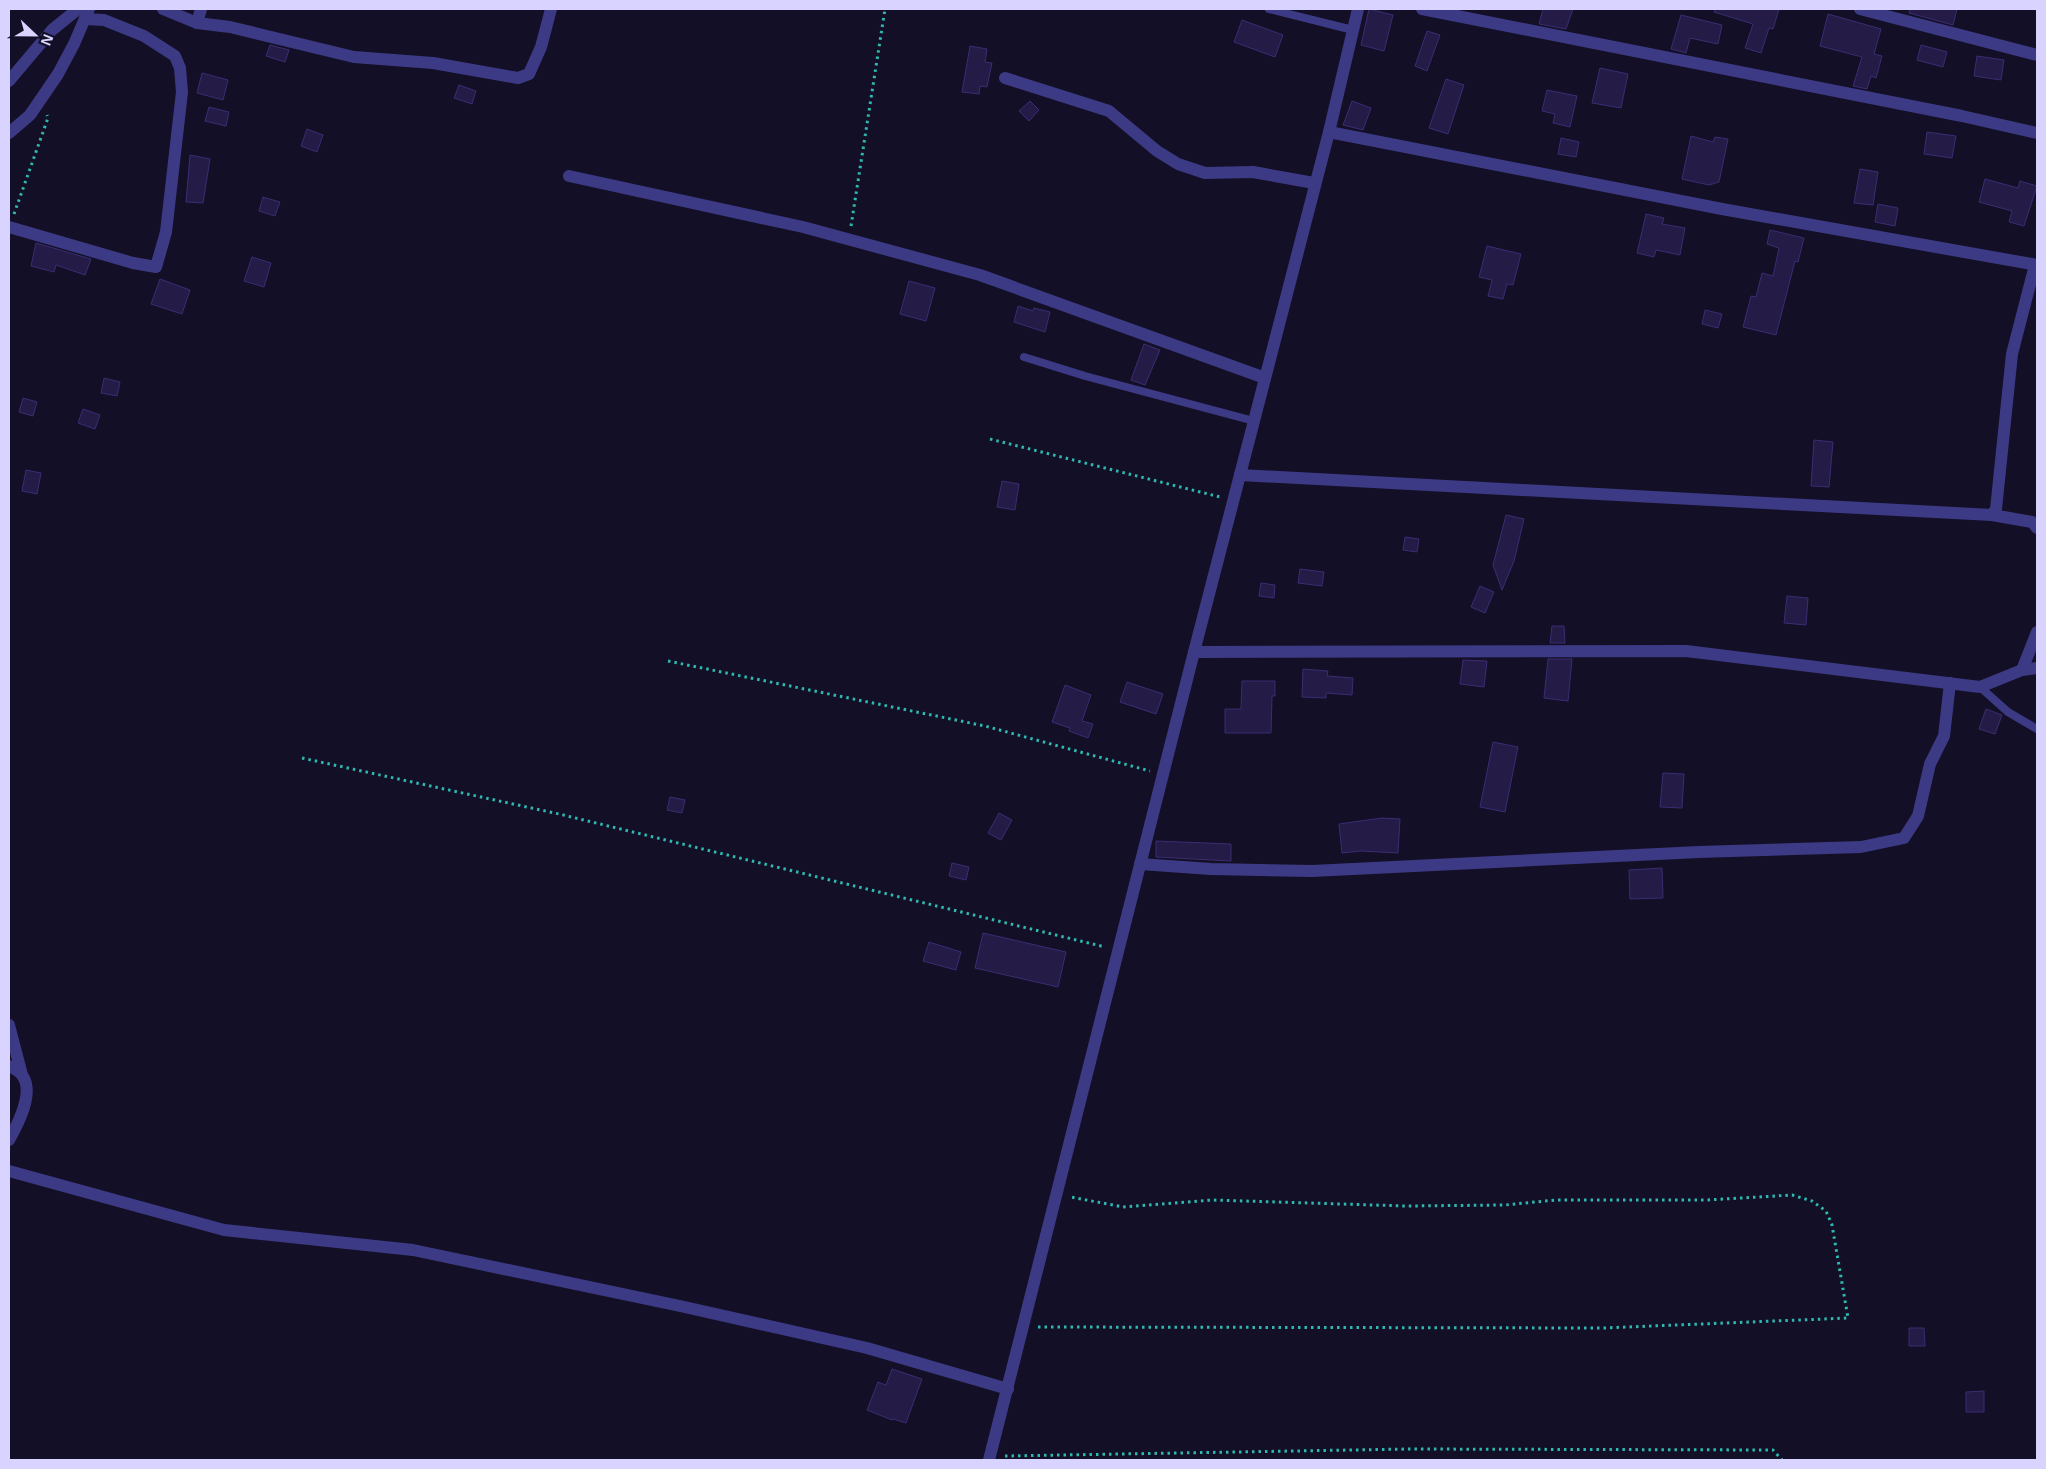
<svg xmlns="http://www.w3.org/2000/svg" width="2046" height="1469" font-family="'Noto Sans',sans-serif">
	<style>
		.building { fill: #241b47; stroke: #3b2d73 }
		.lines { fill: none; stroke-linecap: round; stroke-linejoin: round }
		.path { stroke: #2fb8b0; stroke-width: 3; stroke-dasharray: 2.5 4; stroke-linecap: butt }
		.service { stroke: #3d3a85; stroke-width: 8 }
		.minor { stroke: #3d3a85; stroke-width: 12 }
	</style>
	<rect width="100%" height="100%" fill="#130f26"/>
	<g class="building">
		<polygon points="1369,9 1393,15 1384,51 1361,45"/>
		<polygon points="1543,9 1573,9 1566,29 1539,24"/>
		<polygon points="1715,9 1779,9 1773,29 1769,28 1761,53 1745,48 1753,24 1714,12"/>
		<polygon points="1910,9 1957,9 1953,25 1909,13"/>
		<polygon points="1828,14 1881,29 1874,54 1882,56 1876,78 1871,76 1867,89 1853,86 1862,57 1820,46"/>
		<polygon points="1681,15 1722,25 1718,44 1690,38 1686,53 1671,49"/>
		<polygon points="1242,20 1283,35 1275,57 1234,42"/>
		<polygon points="1427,31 1440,35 1427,71 1415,66"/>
		<polygon points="270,45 289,50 285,62 266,56"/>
		<polygon points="1921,45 1947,52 1943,67 1917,60"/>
		<polygon points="970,46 987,49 985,62 992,63 987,87 980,86 979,94 962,92"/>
		<polygon points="1977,56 2004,60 2001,80 1974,76"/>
		<polygon points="1600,68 1628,74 1621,108 1592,103"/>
		<polygon points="202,73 228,80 223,100 197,93"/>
		<polygon points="1446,79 1464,85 1448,134 1429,128"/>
		<polygon points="459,85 476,91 472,104 454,98"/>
		<polygon points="1547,90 1577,96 1570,127 1553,123 1555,114 1542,111"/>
		<polygon points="1030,101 1039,110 1029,121 1019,111"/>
		<polygon points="1352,101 1371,108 1363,130 1343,125"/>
		<polygon points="209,107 229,112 226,126 205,121"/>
		<polygon points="307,129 323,135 317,152 301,146"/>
		<polygon points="1927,132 1956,136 1952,158 1924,154"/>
		<polygon points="1691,136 1713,142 1715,137 1728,139 1719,182 1709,185 1682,179"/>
		<polygon points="1561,138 1579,142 1576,157 1558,154"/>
		<polygon points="190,155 210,159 203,203 186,202"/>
		<polygon points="1860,169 1878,172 1873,205 1854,203"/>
		<polygon points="1985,179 2018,188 2020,181 2037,186 2024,226 2009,222 2012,211 1979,202"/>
		<polygon points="263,197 280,202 275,216 259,211"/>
		<polygon points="1878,204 1898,208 1895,226 1875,222"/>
		<polygon points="1646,214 1664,218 1662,224 1685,228 1680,255 1656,250 1654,257 1637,253"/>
		<polygon points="1770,230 1804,238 1798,262 1795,261 1776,335 1743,327 1751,296 1756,297 1762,273 1773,276 1779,248 1767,244"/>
		<polygon points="36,243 91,259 85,275 56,265 54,272 31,266"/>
		<polygon points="1487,246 1521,254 1513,285 1507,284 1503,299 1488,296 1492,280 1479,277"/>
		<polygon points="252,257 271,263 264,287 244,281"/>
		<polygon points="160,279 190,290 182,314 151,304"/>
		<polygon points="909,281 935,288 926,321 900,314"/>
		<polygon points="1018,306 1033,311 1034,308 1050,312 1045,332 1014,322"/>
		<polygon points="1705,310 1722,314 1718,328 1702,324"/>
		<polygon points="1144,344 1160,350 1145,385 1131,380"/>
		<polygon points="104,378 120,382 117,396 101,393"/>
		<polygon points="23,398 37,402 33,416 19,412"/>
		<polygon points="83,409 100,415 95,429 78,423"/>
		<polygon points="1814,440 1833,442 1829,487 1811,486"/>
		<polygon points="26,470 41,473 37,494 22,491"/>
		<polygon points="1002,481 1019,484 1015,510 997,507"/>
		<polygon points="1506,515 1524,519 1514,561 1502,590 1493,565"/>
		<polygon points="1405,537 1419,539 1417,552 1403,550"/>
		<polygon points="1300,569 1324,572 1322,586 1298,583"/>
		<polygon points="1261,583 1275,585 1274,598 1259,596"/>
		<polygon points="1480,586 1494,592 1485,613 1471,607"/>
		<polygon points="1787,596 1808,598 1806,625 1784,623"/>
		<polygon points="1552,626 1564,626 1565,643 1550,643"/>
		<polygon points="1548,659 1572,659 1568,701 1544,698"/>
		<polygon points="1463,660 1487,661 1484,687 1460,684"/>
		<polygon points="1303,669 1328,671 1327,676 1353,678 1352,695 1326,693 1326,698 1302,697"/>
		<polygon points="1242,681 1275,681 1275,696 1272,696 1271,733 1225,733 1225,709 1241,709"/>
		<polygon points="1127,682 1163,694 1156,714 1120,702"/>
		<polygon points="1065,685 1091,695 1082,721 1093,724 1088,738 1069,731 1070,728 1052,722"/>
		<polygon points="1986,709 2002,715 1995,734 1979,729"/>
		<polygon points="1493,742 1518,747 1505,812 1480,807"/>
		<polygon points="1663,773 1684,774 1682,808 1660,807"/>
		<polygon points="670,797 685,800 682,813 667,810"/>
		<polygon points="999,813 1012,820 1001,840 988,833"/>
		<polygon points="1382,818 1400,819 1398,853 1361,851 1342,853 1339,824"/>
		<polygon points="1156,841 1231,844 1231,861 1156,857"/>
		<polygon points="952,863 969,867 966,880 949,876"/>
		<polygon points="1662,868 1663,898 1630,899 1629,870"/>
		<polygon points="983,933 1066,952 1058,987 975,968"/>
		<polygon points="929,942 961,952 956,970 923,961"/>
		<polygon points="1909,1328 1924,1328 1925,1346 1909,1346"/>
		<polygon points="892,1369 922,1379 906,1423 893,1419 892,1420 867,1410 878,1382 886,1385"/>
		<polygon points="1984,1391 1984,1412 1966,1412 1966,1392"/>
	</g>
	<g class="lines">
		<g class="path">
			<polyline points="14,214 48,118 47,115"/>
			<polyline points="851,226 885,9"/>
			<polyline points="990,439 1220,497"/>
			<polyline points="668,661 985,726 1150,771"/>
			<polyline points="302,758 559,814 1105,947"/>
			<polyline points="1038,1327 1603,1328 1848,1318 1832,1225 1826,1211 1812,1201 1792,1195 1707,1200 1556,1200 1505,1205 1406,1206 1212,1200 1123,1207 1071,1197"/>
			<polyline points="1005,1456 1409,1449 1773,1450 1782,1460"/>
		</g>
		<g class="service">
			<polyline points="1269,9 1353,30"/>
			<polyline points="1024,357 1085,376 1254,421"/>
			<polyline points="1980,687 2008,712 2037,729"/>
		</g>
		<g class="minor">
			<polyline points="163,9 197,23 230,27 354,57 433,63 518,78 529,74 541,47 551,9"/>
			<polyline points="1422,9 1962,116 2037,133"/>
			<polyline points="1860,9 2037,55"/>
			<polyline points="197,23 201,9"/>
			<polyline points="1005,78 1109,111 1157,151 1178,164 1205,173 1253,172 1314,183"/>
			<polyline points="9,81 52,30 78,9"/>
			<polyline points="1329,132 1722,209 2037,265"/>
			<polyline points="9,133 30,115 58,74 74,44 89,9"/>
			<polyline points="569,176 803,227 980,275 1265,378"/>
			<polyline points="9,227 133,263 156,267 166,232 182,92 180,68 175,56 144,36 104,20 85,19"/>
			<polyline points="1240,475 1992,515 1996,509 2012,354 2035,265"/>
			<polyline points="1992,515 2032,522 2037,528"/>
			<polyline points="1194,652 1686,651 1980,687 2022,670 2037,668"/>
			<polyline points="2022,670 2037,632"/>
			<polyline points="1140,864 1211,869 1312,871 1699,852 1861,847 1904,838 1918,816 1930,764 1944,736 1950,683"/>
			<polyline points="9,1025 22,1075"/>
			<path d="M9 1066C13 1068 19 1071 22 1075 35 1092 18 1124 9 1140"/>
			<polyline points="9,1171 224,1230 413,1250 680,1306 867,1348 1008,1389"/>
			<polyline points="989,1460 1194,652 1329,132 1358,9"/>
		</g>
	</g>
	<rect width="2046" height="1469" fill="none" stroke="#d9d4ff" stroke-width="20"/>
	<g transform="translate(35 35) rotate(112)" stroke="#130f26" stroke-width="4" paint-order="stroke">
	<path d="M0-4L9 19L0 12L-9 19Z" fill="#d9d4ff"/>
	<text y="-8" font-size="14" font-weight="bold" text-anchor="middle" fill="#d9d4ff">N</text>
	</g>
</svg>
